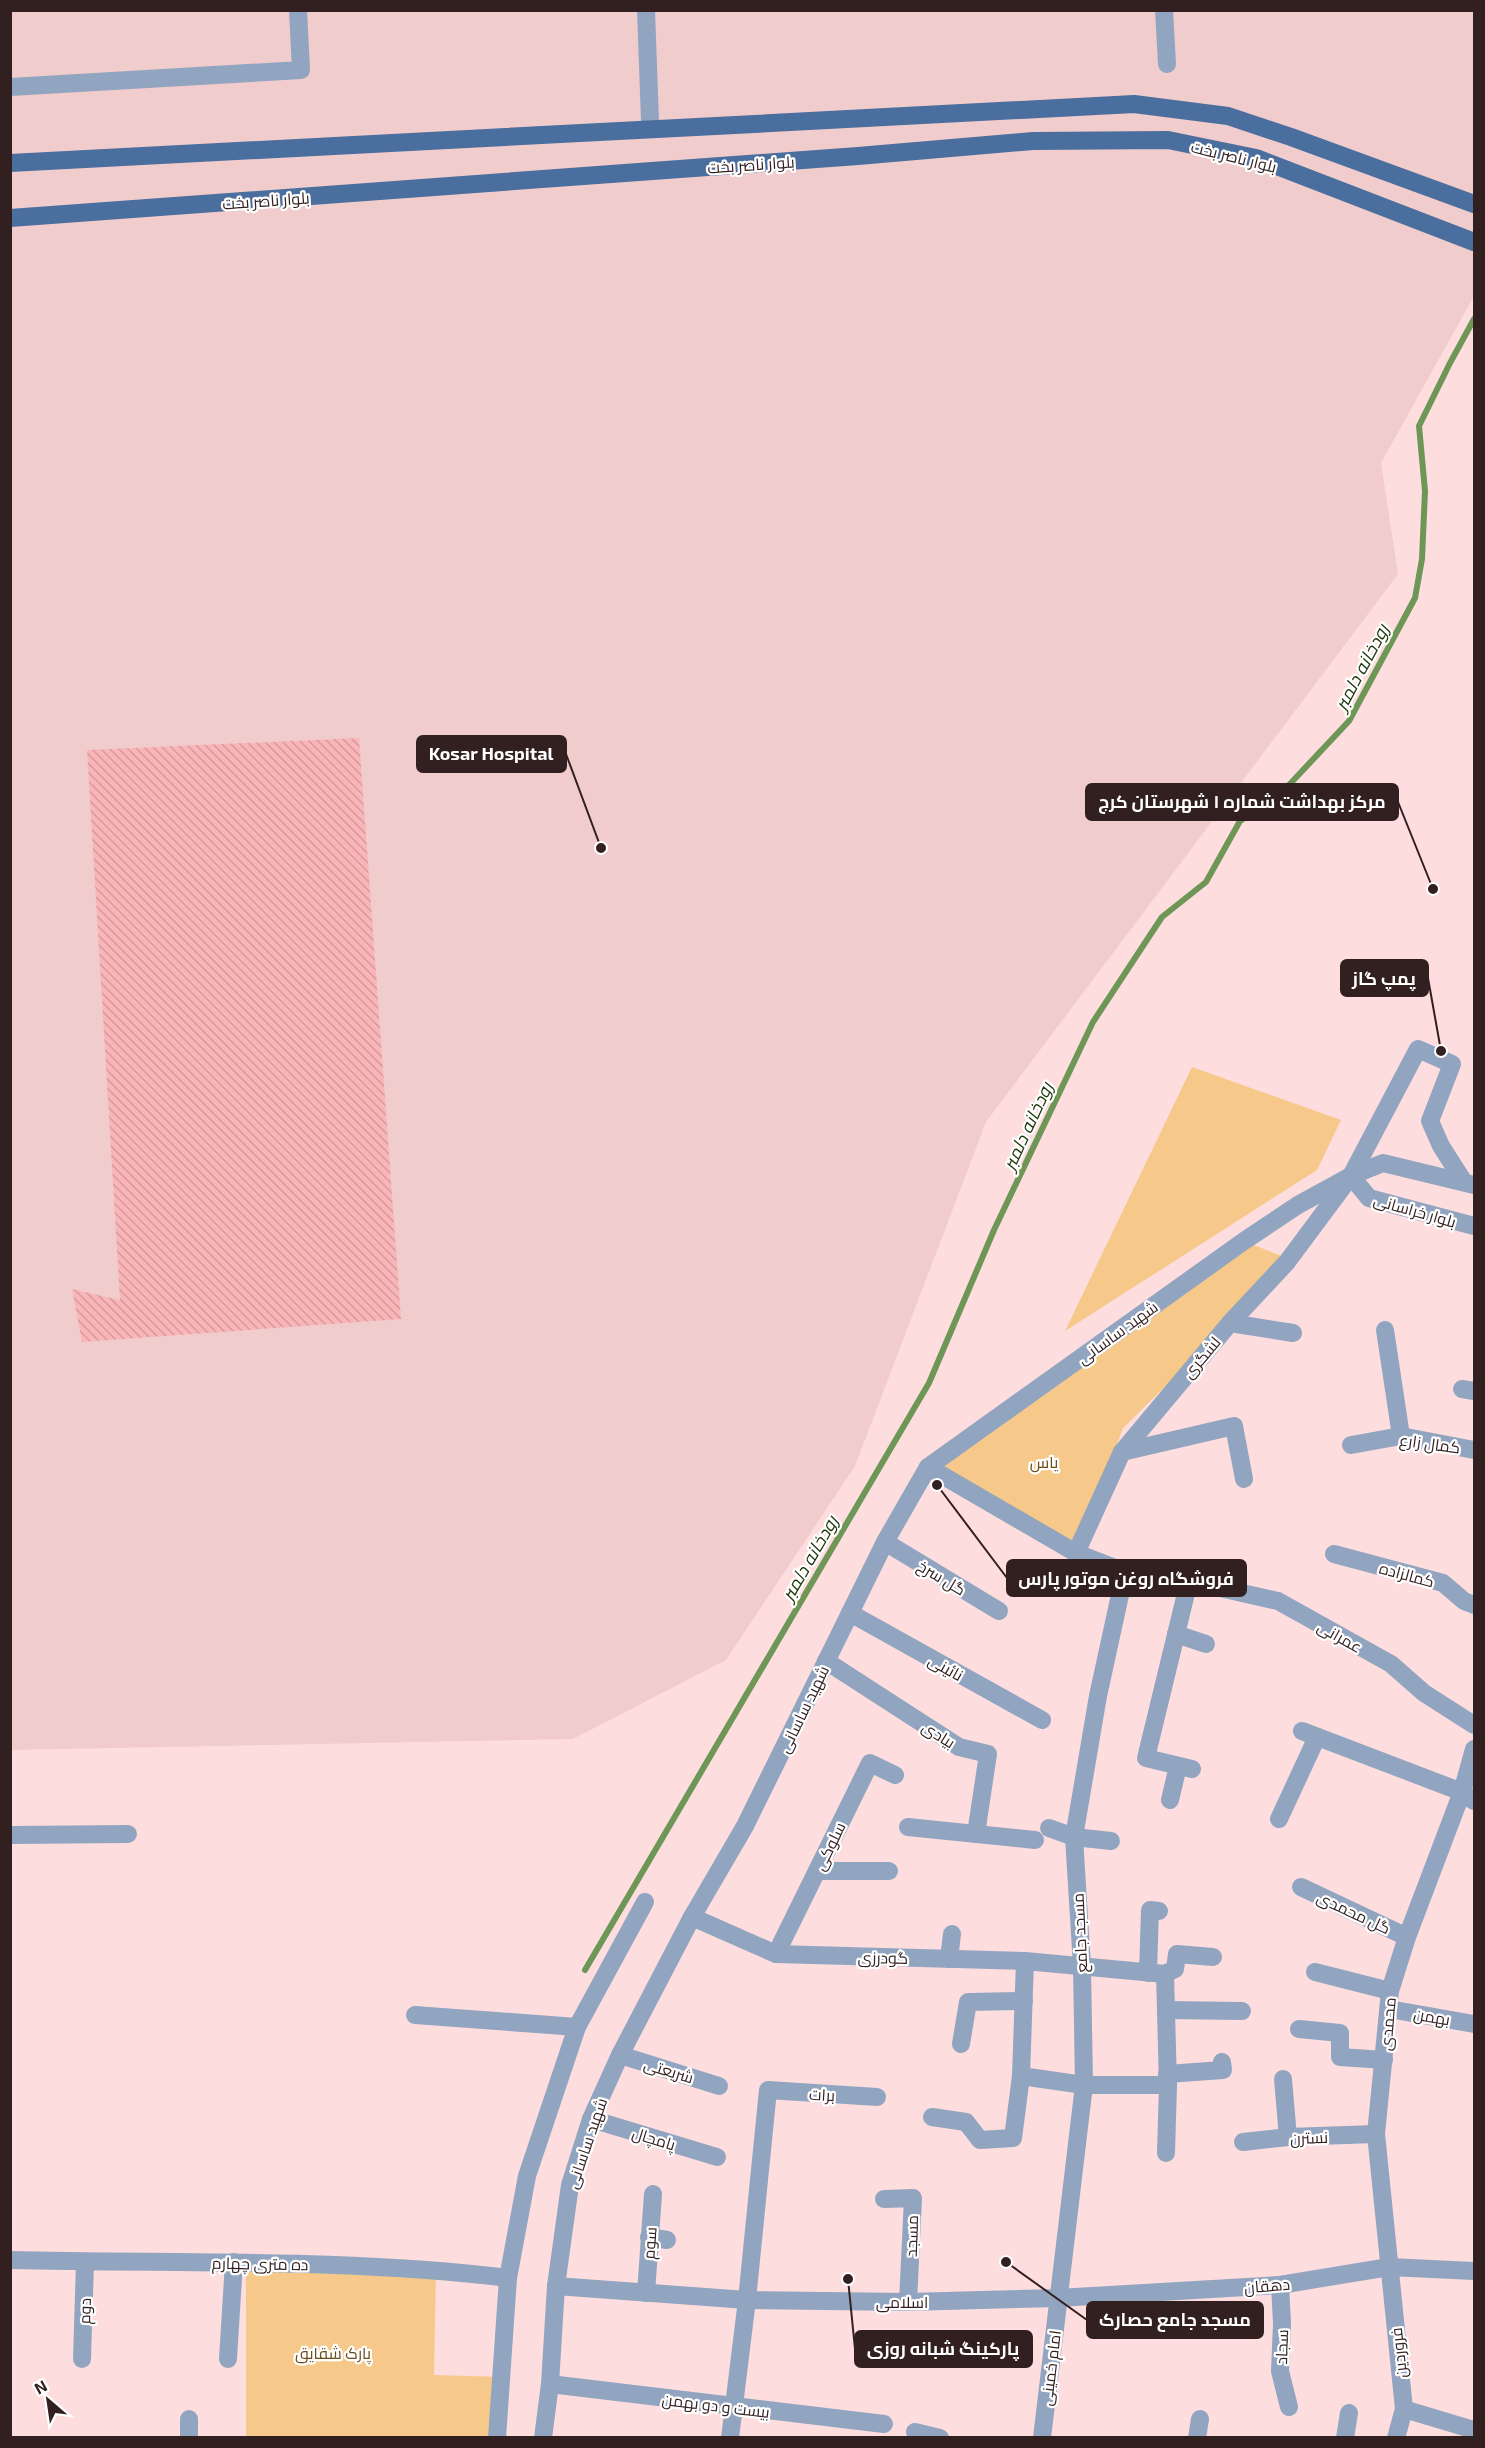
<svg xmlns="http://www.w3.org/2000/svg" width="1485" height="2448" font-family="'Exo 2',Cairo,sans-serif">
	<style>
		.built { fill: #f1cccd }
		.park { fill: #f6c98a }
		.lines { fill: none; stroke-linecap: round; stroke-linejoin: round }
		.stream { stroke: #6d9657; stroke-width: 6 }
		.building { fill: url(#building-back-hatch) }
		.minor { stroke: #91a5c0; stroke-width: 18 }
		.major { stroke: #4a6e9d; stroke-width: 18 }
		.labels { text-anchor: middle; dominant-baseline: central; stroke-width: 4.5; stroke-linejoin: round; paint-order: stroke }
		.street-label { font-size: 16px; fill: #321f20; stroke: #fff }
		.park-label { font-size: 16px; fill: #6c4d1a; stroke: #fff }
		.water-label { font-size: 18px; font-style: italic; fill: #1b3709; stroke: #fff }
		.leader { fill: none; stroke: #321f20; stroke-width: 2 }
		.callout-dot { fill: #321f20; stroke: #fff; stroke-width: 2 }
		.callout { fill: #321f20; stroke: #321f20; stroke-width: 2 }
		.callout-label { font-size: 18px; text-anchor: middle; font-weight: bold; fill: #fff }
	</style>
	<defs>
		<pattern id="building-back-hatch" width="6" height="6" patternUnits="userSpaceOnUse" patternTransform="scale(1.5)"><rect width="6" height="6" fill="#fab5b8"/><path d="M-1 5l2 2M0 0l6 6M5-1l2 2" fill="none" stroke="#d79b9e"/></pattern>
	</defs>
	<rect width="100%" height="100%" fill="#feddde"/>
	<polygon class="built" points="10,11 1474,11 1474,296 1381,463 1398,574 986,1122 855,1466 726,1660 573,1739 11,1750"/>
	<g class="park">
		<polygon points="1192,1067 1341,1120 1317,1170 1065,1331"/>
		<polygon points="1244,1241 1279,1255 1287,1262 1230,1323 1123,1428 1076,1553 928,1467"/>
		<polygon points="246,2262 436,2269 434,2375 504,2377 499,2437 246,2437"/>
	</g>
	<g class="lines">
		<polyline class="stream" points="585,1970 929,1383 994,1230 1093,1022 1162,917 1206,882 1240,821 1289,785 1349,721 1415,598 1422,559 1425,491 1419,426 1450,363 1474,319"/>
	</g>
	<polygon class="building" points="359,738 401,1319 82,1342 72,1289 120,1300 87,750"/>
	<g class="lines">
		<g class="minor">
			<polyline points="646,10 650,121"/>
			<polyline points="1164,10 1167,64"/>
			<polyline points="10,87 301,70 298,10"/>
			<polyline points="1351,1176 1369,1198 1474,1226"/>
			<polyline points="1230,1323 1293,1333"/>
			<polyline points="1385,1330 1401,1436"/>
			<polyline points="1462,1389 1474,1391"/>
			<polyline points="1351,1445 1401,1436 1474,1450"/>
			<polyline points="1122,1452 1234,1426 1244,1479"/>
			<polyline points="928,1467 1076,1553 1125,1572 1189,1581 1278,1601 1391,1664 1424,1693 1474,1725"/>
			<polyline points="885,1542 999,1611"/>
			<polyline points="1076,1553 1122,1452 1230,1323 1287,1262 1351,1176 1418,1049 1452,1064 1430,1121 1441,1146 1464,1182"/>
			<polyline points="1334,1554 1443,1583 1464,1601 1474,1605"/>
			<polyline points="1189,1581 1146,1758 1192,1769"/>
			<polyline points="850,1613 1042,1720"/>
			<polyline points="1176,1634 1206,1644"/>
			<polyline points="826,1661 959,1747 988,1754 976,1834"/>
			<polyline points="1302,1731 1462,1792 1474,1801"/>
			<polyline points="1170,1800 1178,1766"/>
			<polyline points="1279,1819 1317,1737"/>
			<polyline points="908,1827 1035,1840"/>
			<polyline points="1049,1828 1074,1837 1111,1841"/>
			<polyline points="10,1835 128,1834"/>
			<polyline points="817,1871 889,1871"/>
			<polyline points="1301,1887 1407,1937"/>
			<polyline points="692,1917 776,1954 1025,1961 1165,1974 1175,1969 1177,1954 1213,1957"/>
			<polyline points="776,1954 870,1763 895,1775"/>
			<polyline points="949,1959 952,1934"/>
			<polyline points="1025,1961 1021,2076 1084,2085 1168,2085"/>
			<polyline points="1315,1972 1390,1991"/>
			<polyline points="1148,1973 1150,1910 1159,1911"/>
			<polyline points="1165,1974 1168,2085 1166,2153"/>
			<polyline points="1389,2009 1474,2024"/>
			<polyline points="1166,2010 1242,2011"/>
			<polyline points="415,2015 577,2027"/>
			<polyline points="1299,2029 1340,2033 1340,2057 1384,2060"/>
			<polyline points="961,2044 968,2002 1024,2001"/>
			<polyline points="620,2055 719,2086"/>
			<polyline points="1167,2074 1223,2070 1222,2062"/>
			<polyline points="1283,2079 1288,2137"/>
			<polyline points="932,2117 966,2122 980,2140 1013,2138 1021,2076"/>
			<polyline points="591,2119 717,2157"/>
			<polyline points="1243,2142 1288,2137 1376,2134"/>
			<polyline points="884,2199 913,2198 908,2302"/>
			<polyline points="649,2237 667,2240"/>
			<path d="M10 2260C177 2264 343 2258 508 2278"/>
			<polyline points="1280,2285 1282,2323 1280,2371 1289,2407"/>
			<polyline points="556,2286 747,2300 908,2302 1058,2298 1280,2285 1389,2267 1474,2271"/>
			<polyline points="646,2293 653,2194"/>
			<polyline points="82,2359 85,2262"/>
			<polyline points="228,2359 234,2262"/>
			<polyline points="550,2384 884,2424"/>
			<polyline points="1404,2409 1474,2430"/>
			<polyline points="915,2432 940,2438"/>
			<polyline points="189,2438 189,2419"/>
			<polyline points="497,2438 508,2278 527,2176 577,2027 645,1902"/>
			<polyline points="543,2438 550,2384 556,2286 570,2185 591,2119 620,2055 692,1917 745,1826 885,1542 928,1467 1244,1241 1298,1205 1351,1176 1383,1163 1474,1185"/>
			<polyline points="730,2438 747,2300 768,2090 877,2097"/>
			<polyline points="1042,2438 1084,2085 1082,1966 1074,1837 1098,1696 1125,1572"/>
			<polyline points="1197,2438 1200,2419"/>
			<polyline points="1345,2438 1349,2413"/>
			<polyline points="1396,2438 1404,2409 1376,2134 1390,1991 1407,1937 1462,1792 1474,1749"/>
		</g>
		<g class="major">
			<polyline points="10,163 1134,104 1228,116 1291,137 1474,204"/>
			<polyline points="10,218 858,156 1033,141 1168,140 1256,158 1474,242"/>
		</g>
	</g>
	<g class="labels">
		<g class="street-label">
			<text transform="translate(1234 156) rotate(14)">بلوار ناصر بخت</text>
			<text transform="translate(751 164) rotate(-4)">بلوار ناصر بخت</text>
			<text transform="translate(266 200) rotate(-4)">بلوار ناصر بخت</text>
			<text transform="translate(1415 1210) rotate(16)">بلوار خراسانی</text>
			<text transform="translate(1117 1332) rotate(-36)">شهید ساسانی</text>
			<text transform="translate(1201 1357) rotate(-50)">لشگری</text>
			<text transform="translate(1430 1443) rotate(8)">کمال زارع</text>
			<text transform="translate(1407 1574) rotate(15)">کمالزاده</text>
			<text transform="translate(942 1577) rotate(31)">گل سرخ</text>
			<text transform="translate(1340 1636) rotate(29)">عمرانی</text>
			<text transform="translate(946 1667) rotate(29)">نائینی</text>
			<text transform="translate(803 1709) rotate(-64)">شهید ساسانی</text>
			<text transform="translate(939 1734) rotate(32)">بیادی</text>
			<text transform="translate(829 1846) rotate(-64)">سلوکی</text>
			<text transform="translate(1354 1912) rotate(25)">گل محمدی</text>
			<text transform="translate(1079 1933) rotate(-93)">مسجد جامع</text>
			<text transform="translate(883 1957) rotate(1)">گودرزی</text>
			<text transform="translate(1432 2016) rotate(10)">بهمن</text>
			<text transform="translate(1387 2024) rotate(-85)">محمدی</text>
			<text transform="translate(669 2070) rotate(17)">شریعتی</text>
			<text transform="translate(822 2094) rotate(3)">برات</text>
			<text transform="translate(1309 2137) rotate(-2)">نسترن</text>
			<text transform="translate(654 2138) rotate(17)">پامچال</text>
			<text transform="translate(586 2143) rotate(-71)">شهید ساسانی</text>
			<text transform="translate(911 2236) rotate(-88)">مسجد</text>
			<text transform="translate(649 2243) rotate(-86)">سوم</text>
			<text transform="translate(260 2263) rotate(1)">ده متری چهارم</text>
			<text transform="translate(1267 2285) rotate(-5)">دهقان</text>
			<text x="902" y="2301">اسلامی</text>
			<text transform="translate(84 2311) rotate(-88)">دوم</text>
			<text transform="translate(1281 2347) rotate(-88)">سجاد</text>
			<text transform="translate(1398 2353) rotate(-96)">فروردین</text>
			<text transform="translate(1050 2368) rotate(-83)">امام خمینی</text>
			<text transform="translate(716 2405) rotate(7)">بیست و دو بهمن</text>
		</g>
		<g class="park-label">
			<text x="1044" y="1461">یاس</text>
			<text x="333" y="2352">پارک شقایق</text>
		</g>
		<g class="water-label">
			<text transform="translate(1361 667) rotate(-62)">رودخانه دلمبر</text>
			<text transform="translate(1027 1126) rotate(-65)">رودخانه دلمبر</text>
			<text transform="translate(809 1558) rotate(-60)">رودخانه دلمبر</text>
		</g>
	</g>
	<path class="leader" d="M601 848L566 754M1433 889L1398 802M1441 1051L1428 978M937 1485L1007 1578M1006 2262L1087 2320M848 2279L855 2349"/>
	<g class="callout-dot">
		<circle cx="601" cy="848" r="6"/>
		<circle cx="1433" cy="889" r="6"/>
		<circle cx="1441" cy="1051" r="6"/>
		<circle cx="937" cy="1485" r="6"/>
		<circle cx="1006" cy="2262" r="6"/>
		<circle cx="848" cy="2279" r="6"/>
	</g>
	<g class="callout">
		<rect x="417" y="736" width="149" height="36" rx="6"/>
		<rect x="1086" y="784" width="312" height="36" rx="6"/>
		<rect x="1341" y="960" width="87" height="36" rx="6"/>
		<rect x="1007" y="1560" width="239" height="36" rx="6"/>
		<rect x="1087" y="2302" width="176" height="36" rx="6"/>
		<rect x="855" y="2331" width="177" height="36" rx="6"/>
	</g>
	<g class="callout-label">
		<text x="491" y="760">Kosar Hospital</text>
		<text x="1242" y="808">مرکز بهداشت شماره ۱ شهرستان کرج</text>
		<text x="1384" y="985">پمپ گاز</text>
		<text x="1126" y="1585">فروشگاه روغن موتور پارس</text>
		<text x="1175" y="2326">مسجد جامع حصارک</text>
		<text x="943" y="2355">پارکینگ شبانه روزی</text>
	</g>
	<rect width="1485" height="2448" fill="none" stroke="#321f20" stroke-width="24"/>
	<g transform="translate(48 2400) rotate(331)" stroke="#ffffff" stroke-width="4.5" paint-order="stroke">
	<path d="M0-4.5L10 22L0 15L-10 22Z" fill="#321f20"/>
	<text y="-9" font-size="16" font-weight="bold" text-anchor="middle" fill="#321f20">N</text>
	</g>
</svg>
